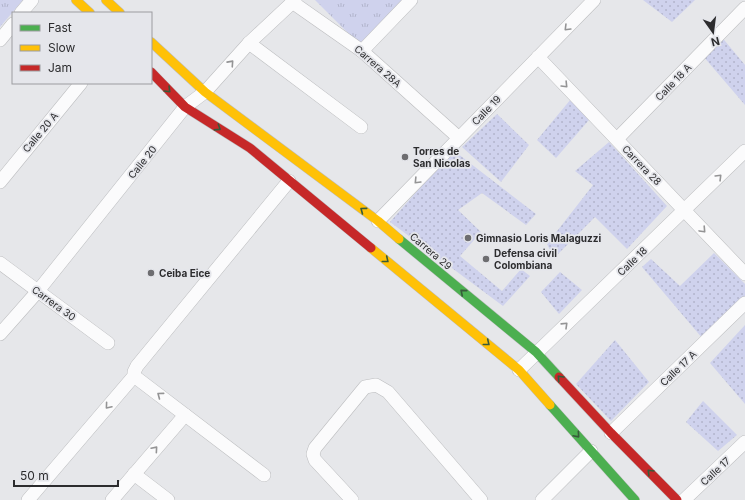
<svg xmlns="http://www.w3.org/2000/svg" width="745" height="500" font-family="Inter,sans-serif">
	<style>
		.grass { fill: url(#grass-dots) }
		.park { fill: url(#park-tufts) }
		.lines { fill: none; stroke-linecap: round; stroke-linejoin: round }
		.street-casing { stroke: #bcbdbf; stroke-width: 14 }
		.fast-casing { stroke: #bcbdbf; stroke-width: 10 }
		.slow-casing { stroke: #bcbdbf; stroke-width: 10 }
		.jam-casing { stroke: #bcbdbf; stroke-width: 10 }
		.street { stroke: #fbfbfc; stroke-width: 13 }
		.fast { stroke: #4caf50; stroke-width: 9 }
		.slow { stroke: #ffc107; stroke-width: 9 }
		.jam { stroke: #c62828; stroke-width: 9 }
		.oneway { stroke: #949495 }
		.oneway2 { stroke: #375a3a }
		.poi-dot { fill: #6d6d70; stroke: #e5e6eb; stroke-width: 1.5 }
		.labels { text-anchor: middle; dominant-baseline: central; stroke-width: 3.5; stroke-linejoin: round; paint-order: stroke }
		.street-label { font-size: 10px; fill: #2c2c2e; stroke: #e5e6eb }
		.poi-label { font-size: 10px; font-weight: bold; fill: #2c2c2e; stroke: #e5e6eb; text-anchor: start }
	</style>
	<defs>
		<pattern id="grass-dots" width="8" height="8" patternUnits="userSpaceOnUse"><rect width="8" height="8" fill="#cfd2ed"/><path d="M2 2h.1M6 6h.1" fill="none" stroke="#b2b4cc" stroke-width="1.8" stroke-linecap="round"/></pattern>
		<pattern id="park-tufts" width="24" height="20" patternUnits="userSpaceOnUse"><rect width="24" height="20" fill="#cfd2ed"/><path d="M3 7l-1-3M5 7V3M7 7l1-3M15 17l-1-3M17 17v-4M19 17l1-3" fill="none" stroke="#b2b4cc"/></pattern>
	</defs>
	<rect width="100%" height="100%" fill="#e6e7ea"/>
	<g class="grass">
		<polygon points="643,0 695,0 672,22"/>
		<polygon points="720,35 745,65 745,105 703,56"/>
		<polygon points="571,99 589,120 556,158 537,140"/>
		<polygon points="497,114 529,145 501,182 462,147"/>
		<polygon points="609,142 667,206 627,249 595,217 554,258 547,244 593,185 575,171"/>
		<polygon points="453,150 536,214 526,225 482,193 458,210 481,232 460,256 502,291 521,269 530,276 503,306 390,222"/>
		<polygon points="714,253 745,284 745,301 703,339 642,267 651,259 680,286"/>
		<polygon points="560,272 582,290 559,314 541,292"/>
		<polygon points="745,325 745,404 710,363"/>
		<polygon points="615,340 649,382 611,421 576,384"/>
		<polygon points="703,401 737,435 718,451 686,422"/>
	</g>
	<g class="park">
		<polygon points="0,0 23,0 0,27"/>
		<polygon points="315,0 404,0 359,44"/>
	</g>
	<g class="lines">
		<g class="street-casing">
			<g id="street">
				<polyline points="292,2 362,51 459,138"/>
				<polyline points="21,13 32,0"/>
				<polyline points="0,40 13,24"/>
				<polyline points="249,43 361,127"/>
				<polyline points="362,51 411,0"/>
				<polyline points="538,57 745,274"/>
				<polyline points="617,139 745,8"/>
				<polyline points="0,182 81,83"/>
				<polyline points="378,221 594,0"/>
				<polyline points="0,263 108,343"/>
				<polyline points="0,334 38,291 185,107 205,92 249,43 295,0"/>
				<polyline points="519,370 745,151"/>
				<polyline points="134,376 264,475"/>
				<polyline points="611,433 745,303"/>
				<polyline points="134,474 168,500"/>
				<polyline points="28,500 134,376 134,372 137,366 289,181"/>
				<polyline points="112,500 185,415"/>
				<polyline points="352,500 315,460 313,454 315,448 365,387 376,385 388,392 481,500"/>
				<polyline points="542,500 591,451"/>
				<polyline points="684,500 745,442"/>
			</g>
		</g>
		<g class="fast-casing">
			<g id="fast">
				<polyline points="399,239 536,352 559,377"/>
				<polyline points="550,405 635,500"/>
			</g>
		</g>
		<g class="slow-casing">
			<g id="slow">
				<polyline points="76,0 90,13"/>
				<polyline points="106,0 120,13"/>
				<polyline points="151,42 205,92 378,221 399,239"/>
				<polyline points="371,248 519,370 550,405"/>
			</g>
		</g>
		<g class="jam-casing">
			<g id="jam">
				<polyline points="151,72 185,107 250,148 371,248"/>
				<polyline points="559,377 611,433 677,500"/>
			</g>
		</g>
		<use href="#street" class="street"/>
		<use href="#fast" class="fast"/>
		<use href="#slow" class="slow"/>
		<use href="#jam" class="jam"/>
	</g>
	<defs><path id="oneway-chevron" d="M-2-3.5L2.5 0L-2 3.5" fill="none" stroke-width="1.6" stroke-linecap="round" stroke-linejoin="round"/></defs>
	<g class="oneway">
		<use href="#oneway-chevron" transform="translate(567 28) rotate(135)"/>
		<use href="#oneway-chevron" transform="translate(231 63) rotate(-48)"/>
		<use href="#oneway-chevron" transform="translate(565 85) rotate(46)"/>
		<use href="#oneway-chevron" transform="translate(719 177) rotate(-45)"/>
		<use href="#oneway-chevron" transform="translate(417 181) rotate(134)"/>
		<use href="#oneway-chevron" transform="translate(703 230) rotate(47)"/>
		<use href="#oneway-chevron" transform="translate(565 325) rotate(-44)"/>
		<use href="#oneway-chevron" transform="translate(160 395) rotate(-143)"/>
		<use href="#oneway-chevron" transform="translate(108 406) rotate(130)"/>
		<use href="#oneway-chevron" transform="translate(155 449) rotate(-49)"/>
	</g>
	<g class="oneway2">
		<use href="#oneway-chevron" transform="translate(168 90) rotate(45)"/>
		<use href="#oneway-chevron" transform="translate(218 128) rotate(33)"/>
		<use href="#oneway-chevron" transform="translate(363 210) rotate(-143)"/>
		<use href="#oneway-chevron" transform="translate(386 260) rotate(39)"/>
		<use href="#oneway-chevron" transform="translate(463 292) rotate(-140)"/>
		<use href="#oneway-chevron" transform="translate(487 343) rotate(39)"/>
		<use href="#oneway-chevron" transform="translate(560 378) rotate(-133)"/>
		<use href="#oneway-chevron" transform="translate(577 435) rotate(49)"/>
		<use href="#oneway-chevron" transform="translate(650 472) rotate(-135)"/>
	</g>
	<g class="poi-dot">
		<circle cx="405" cy="157" r="4"/>
		<circle cx="468" cy="238" r="4"/>
		<circle cx="486" cy="259" r="4"/>
		<circle cx="151" cy="273" r="4"/>
	</g>
	<g class="labels">
		<g class="street-label">
			<text transform="translate(378 66) rotate(41)">Carrera 28A</text>
			<text transform="translate(673 82) rotate(-46)">Calle 18 A</text>
			<text transform="translate(486 110) rotate(-46)">Calle 19</text>
			<text transform="translate(40 132) rotate(-50)">Calle 20 A</text>
			<text transform="translate(142 162) rotate(-51)">Calle 20</text>
			<text transform="translate(642 165) rotate(46)">Carrera 28</text>
			<text transform="translate(431 251) rotate(40)">Carrera 29</text>
			<text transform="translate(632 261) rotate(-44)">Calle 18</text>
			<text transform="translate(54 303) rotate(36)">Carrera 30</text>
			<text transform="translate(678 368) rotate(-44)">Calle 17 A</text>
			<text transform="translate(715 471) rotate(-43)">Calle 17</text>
		</g>
		<g class="poi-label">
			<text x="413" y="151">Torres de<tspan x="413" dy="12">San Nicolas</tspan></text>
			<text x="476" y="238">Gimnasio Loris Malaguzzi</text>
			<text x="494" y="253">Defensa civil<tspan x="494" dy="12">Colombiana</tspan></text>
			<text x="159" y="273">Ceiba Eice</text>
		</g>
	</g>
	<rect x="12" y="12" width="140" height="72" fill="#e5e6eb" stroke="#9b9c9f"/>
	<rect x="20" y="25" width="20" height="6" fill="#4caf50" stroke="#9b9c9f"/>
	<text x="48" y="32" font-size="12" fill="#2c2c2e">Fast</text>
	<rect x="20" y="45" width="20" height="6" fill="#ffc107" stroke="#9b9c9f"/>
	<text x="48" y="52" font-size="12" fill="#2c2c2e">Slow</text>
	<rect x="20" y="65" width="20" height="6" fill="#c62828" stroke="#9b9c9f"/>
	<text x="48" y="72" font-size="12" fill="#2c2c2e">Jam</text>
	<g transform="translate(713 32) rotate(166)" stroke="#e5e6eb" stroke-width="3" paint-order="stroke">
	<path d="M0-3L7 15L0 10L-7 15Z" fill="#2c2c2e"/>
	<text y="-6" font-size="11" font-weight="bold" text-anchor="middle" fill="#2c2c2e">N</text>
	</g>
	<path d="M14 480v6h104v-6" fill="none" stroke="#2c2c2e" stroke-width="2"/>
	<text x="20" y="480" font-size="12" fill="#2c2c2e" stroke="#e5e6eb" stroke-width="3" paint-order="stroke">50 m</text>
</svg>
